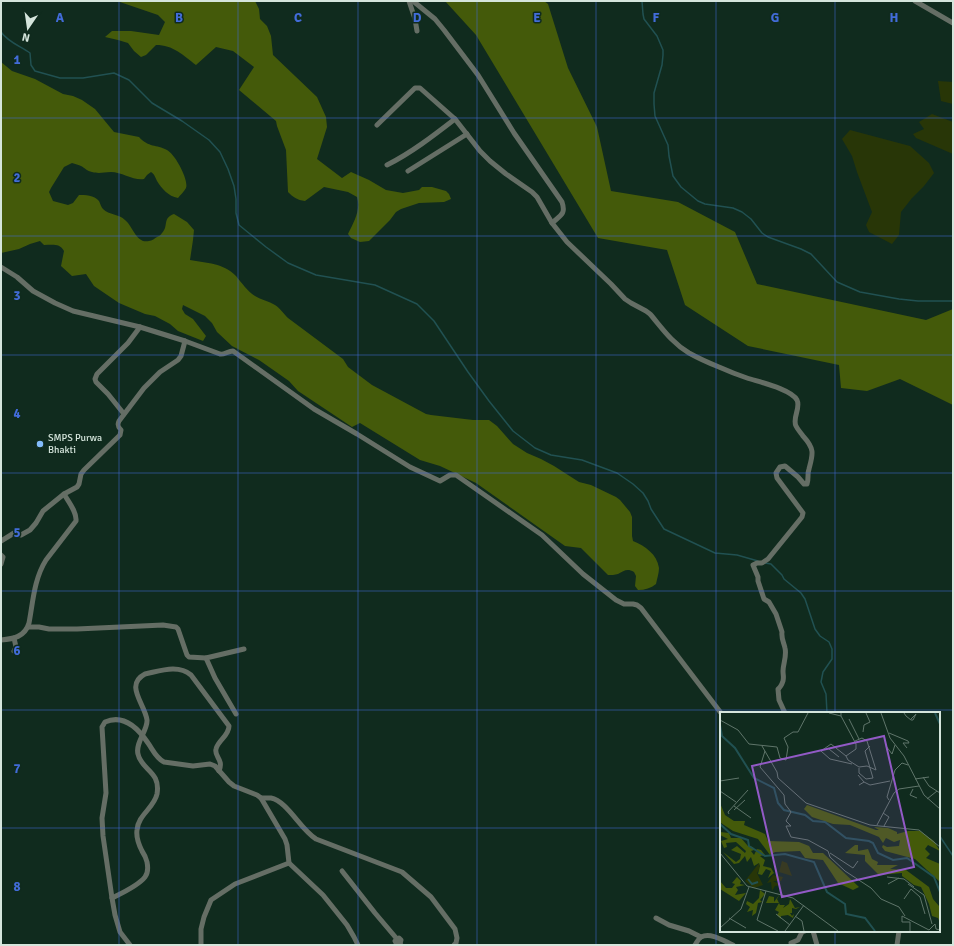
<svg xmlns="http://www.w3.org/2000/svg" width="954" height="946" font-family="Signika,sans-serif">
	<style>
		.green { fill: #283607 }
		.forest { fill: #445a0a }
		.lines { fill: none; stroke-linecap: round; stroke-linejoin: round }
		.stream { stroke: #215152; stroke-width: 1.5 }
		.minor { stroke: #656e65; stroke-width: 5 }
		.grid { fill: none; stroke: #426cd9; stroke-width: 1; stroke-opacity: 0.55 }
		.poi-dot { fill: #83bcfb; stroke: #102b1e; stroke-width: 1.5 }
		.labels { text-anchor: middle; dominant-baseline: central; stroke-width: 3; stroke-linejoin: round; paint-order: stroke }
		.poi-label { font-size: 10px; fill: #d5e5dc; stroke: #102b1e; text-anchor: start }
		.inset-river { fill: none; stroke: #215152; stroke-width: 2 }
		.inset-road { fill: none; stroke: #5f756a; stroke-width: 1 }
		.view { fill: #925ac6; fill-opacity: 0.15; stroke: #925ac6; stroke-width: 2 }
		.inset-edge { fill: none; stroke: #d5e5dc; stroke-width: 2 }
		.grid-label { font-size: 13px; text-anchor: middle; font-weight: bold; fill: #426cd9; stroke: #102b1e; stroke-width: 3; stroke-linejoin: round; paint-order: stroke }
	</style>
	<rect width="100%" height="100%" fill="#102b1e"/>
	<g class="green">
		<polygon points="938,81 953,82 953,104 941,101"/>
		<polygon points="932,114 953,122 953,154 916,138 913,134 924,129 919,122"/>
		<polygon points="850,130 910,146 929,163 934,173 924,186 912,198 901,212 899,235 892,244 869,232 866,225 872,212 857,172 852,156 842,139"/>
	</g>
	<g class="forest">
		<path d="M117 1H255L259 9 260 19 267 26 271 36 273 55 317 97 326 117 327 127 317 159 342 178 351 172 369 180 386 190 403 193 419 190 422 187H432L446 191 449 194 451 199 444 202 419 203 401 209 396 212 390 220 369 241 360 242 351 238 348 234C354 222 361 210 357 197L348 192 324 187 305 201C297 200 293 197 288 192L286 150 277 126 276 121 239 90 254 67 233 51 216 47 196 65C183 55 173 45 156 45L146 55 141 57 134 51 128 43 118 40 105 37 112 31H131L159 35 165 22 158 15Z"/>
		<polygon points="445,1 544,1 548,4 568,68 597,127 611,191 678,202 735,232 757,284 926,320 953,309 953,405 900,379 867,391 841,388 839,365 748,346 685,305 667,250 598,238 476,35"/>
		<path d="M1 62 12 71 35 79 63 94 73 96 82 100 95 109 114 132 139 137C149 148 156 144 167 150 175 154 189 180 186 188 184 192 180 195 178 198 168 196 162 189 157 181 155 177 155 175 151 172L147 175 144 179C134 181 122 172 111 172 103 172 100 174 92 172 87 171 85 168 81 166 79 165 75 164 72 163L64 167 51 188 49 192 53 201 68 205 73 203 79 195C85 195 94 195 99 201 100 203 101 207 103 209 109 215 119 214 125 220 133 226 136 244 149 241 152 241 155 238 157 237 159 236 161 235 162 233 169 226 162 218 174 214L187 222 194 230 193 240 190 260C206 263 224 263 236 276 242 283 247 291 255 296 261 300 269 301 275 305 280 308 284 314 288 318L343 359 348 367 372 385 426 414 431 415 473 420H489L497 426 513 444 527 453 541 459 554 466 579 482 591 485 616 497 620 500 630 512 632 517V536L633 541C645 546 657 554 659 568 659 573 657 579 656 584 651 588 645 590 638 590L635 586 636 576 634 572C627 568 624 571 618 574 615 575 611 575 608 575L581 548 565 546 476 483 440 466 420 460 360 423 352 427 298 391 289 381 259 360 232 346 217 332 212 323 205 316 183 305 182 309 185 314 193 319 206 336 203 341 178 331 170 324 155 316 145 314 119 303 94 286 86 274 72 276 61 266 64 251C60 243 52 245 44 245L40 241 30 244 19 249 1 253Z"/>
	</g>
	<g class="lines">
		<g class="stream">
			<polyline points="642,1 643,14 644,19 657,36 663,50 663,55 662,65 654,93 654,104 655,116 668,145 669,156 673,176 681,187 698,201 705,204 733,208 742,212 751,219 762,233 768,237 801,249 811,254 837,282 860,292 899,299 918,301 953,301"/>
			<path d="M1 32C8 42 20 46 30 53L31 65 35 71 60 78H83L114 73 129 80 152 103 182 121 209 140 220 152 228 169 234 186 236 199V213L239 225 266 247 288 263 316 275 375 285 417 304 434 321 468 372 489 401 513 431 535 448 551 455 582 460 617 473 633 484 643 493 648 501 651 509 664 529 715 553 737 555 758 561"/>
			<polyline points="765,563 771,564 782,575 784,579 801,593 805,599 815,629 820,636 829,642 832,649 832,659 823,672 821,682 826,694 827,713"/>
			<polyline points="939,835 953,856"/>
		</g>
		<g class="minor">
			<polyline points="409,1 415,19 417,31"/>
			<path d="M413 1 435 19 444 30 478 75 514 133 562 202C566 214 561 215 552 223L567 242 611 284 625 299 631 303 646 311 650 314C662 328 672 343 689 353 698 358 709 363 719 367 728 371 738 375 747 378 759 382 791 389 797 400 801 408 792 418 796 426 798 430 801 433 803 436 815 449 813 454 809 469 807 474 809 479 807 484H804L798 477 785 466 780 467 776 473 777 478 803 513 802 517 768 559 762 563H757L753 565 758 577V581L764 599 769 602 776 614 782 632C781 638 784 643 785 648 787 656 783 664 783 671 783 675 784 677 783 681 782 684 781 687 778 689L779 700 785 713"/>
			<polyline points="915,1 953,23"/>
			<polyline points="377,125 415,88 420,88 455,119 480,151 490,161 506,174 532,192 537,197 552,223"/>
			<path d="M387 165C411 153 433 136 455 119"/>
			<polyline points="408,171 467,134"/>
			<path d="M1 267 17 277 33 291 55 303 73 311 140 327 185 341 220 354C224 355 228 351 233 351L314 409 357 434 410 467 440 481 450 475H456L542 535 583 574 616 600 624 604H633L637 605 641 608 721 713"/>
			<polyline points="124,414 108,394 96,382 95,379 97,374 128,343 140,327"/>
			<path d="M1 541 14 533 21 535 30 530 36 523 43 511 64 494 77 487 79 484 81 474 84 470 120 435 121 430C118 427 117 425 119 421L144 388 160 372 178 360 181 356 185 341"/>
			<polyline points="1,555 3,557 1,564"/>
			<polyline points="28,627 39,627 49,629 77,629 163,625 176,627 178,629 187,655 189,657 206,658"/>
			<polyline points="14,638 16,647 14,651"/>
			<path d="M1 640C13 639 25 637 29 623 33 602 34 579 46 560L76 521C77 512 68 501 64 494"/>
			<polyline points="236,714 215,678 206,658 244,649"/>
			<path d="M261 798C264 798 268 798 271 798 287 801 301 830 316 839L402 872 431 897 455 929 457 938 456 943 454 945"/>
			<polyline points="289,863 323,895 347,925 354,937 358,945"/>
			<polyline points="342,871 375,913 397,939"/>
			<path d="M112 898C122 893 138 886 145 877 148 873 148 867 147 862 146 858 144 854 142 851 139 845 136 837 137 830 138 815 154 808 157 794 161 771 141 770 138 754 135 743 148 730 147 720 145 704 124 685 145 674 160 671 178 664 191 675L229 726C229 736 218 740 216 749 214 757 224 759 219 771"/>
			<polyline points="656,918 669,925 689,931 701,937"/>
			<polyline points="813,931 817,945"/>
			<polyline points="791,943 798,940 802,932 805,931"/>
			<polyline points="400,944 401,940 399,938 397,939 395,941 396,943 400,944 401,945"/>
			<path d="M130 945 120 932 115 915 112 898 103 836 102 818 106 793 102 727 105 722C123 714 138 728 148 743 153 750 156 758 164 762L193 766 210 764 215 766 229 782 234 786 257 795 261 798 285 839 287 845 289 863 235 884 211 900 204 917 201 929V945"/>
			<path d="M695 945C697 942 698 939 701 937 711 932 724 941 733 945"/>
			<polyline points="897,945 899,931"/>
		</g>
	</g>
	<path class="grid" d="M119 1V945M238 1V945M358 1V945M477 1V945M596 1V945M716 1V945M835 1V713M1 118H953M1 236H953M1 355H953M1 473H953M1 591H953M1 710H953M1 828H721M939 828H953M835 931V945"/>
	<circle class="poi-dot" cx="40" cy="444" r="4"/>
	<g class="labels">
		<g class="poi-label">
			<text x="48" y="438">SMPS Purwa<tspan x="48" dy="12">Bhakti</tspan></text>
		</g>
	</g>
	<g transform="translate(720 712)">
		<rect width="220" height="220" fill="#102b1e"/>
		<path d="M62 149 67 151 72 164 59 160ZM39 151 40 156 37 161 43 173 34 176 25 169ZM53 163 63 165 61 169H53L61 173 55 174 52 179 51 170 47 171Z" fill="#283607"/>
		<path d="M0 91 5 103 14 109H25L24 113 45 122 48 129 79 130 89 134 93 141H103L139 175 133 178 118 171 103 148 85 146 80 139 55 140 50 143 38 127 13 119 1 111ZM87 93 156 118H159L154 115 168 116 177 120V122L188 119H200L214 129 220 139 208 133 205 137 210 142 206 146 220 152V170L195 147 165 139 162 135 163 133 167 135 179 134 180 128 174 130 166 126 163 131 159 125 130 113 113 112 92 105 84 97ZM0 120 9 121 11 126H21L28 134 33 135 34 138 31 139 34 143 37 137 41 138 45 143 40 144 45 148 43 154 51 156 54 161 48 166 51 159 46 157 42 163 38 162 40 154 39 151 34 154 31 145 27 150 25 144 19 151 14 152 3 140 16 150 20 147 21 142 11 138 17 134 25 141 26 139 16 130 6 131 7 135 4 136 1 129 8 127 0 123ZM135 133H138V139L148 137 152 147 158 150 157 153H178L170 157 186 158 209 175 213 187 219 194 220 211 218 206 212 204 209 192 201 175 194 173 182 164V161L159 163 145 149V143L125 141ZM17 165 21 169 20 172 25 173 16 175 18 178 15 183 26 181 19 189 0 177V169L6 176H12L15 172 12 171ZM40 178 45 182 40 188 42 190 38 191 36 201 32 204 33 198 27 200 30 195 26 192 27 189 33 192 39 186ZM60 182 57 187 60 193H65L63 196 69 192 70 187 75 196 80 195 76 197 72 196V201H70L72 204 74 202 73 206 68 203 61 204V207L57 203 59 200 55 198 59 191H46L49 184 54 185V190Z" fill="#445a0a"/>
		<path class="inset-river" d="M215 1 220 12M0 13 2 24 15 36 34 66 54 76 58 91 64 98 85 103 93 109 105 110 126 126 149 129 153 131 158 141 173 148 187 146 214 165 220 180M0 112 11 122 28 128 29 134 45 144 65 142 94 150 107 180 125 192 126 202 145 206 155 219M28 167 32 172 38 170"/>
		<path class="inset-road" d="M109 1 121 4V1M161 1 170 26 184 44 204 83 220 97M184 1 186 4 191 8H193L196 2 191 7M121 4 136 32V37L126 44 128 48 139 55 147 54 156 58 147 29 142 26 135 29M129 7 139 27M0 8 18 18 29 32 57 35 60 46 66 48 68 35 64 26 73 20H78L88 1M143 20 144 13 150 10 146 1M169 21 188 29 189 31H183L187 36M42 34 57 60 58 66 86 91 150 113 199 118 220 135M166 34 172 42 175 33M109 37 119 45M45 39 40 55 64 83 65 92 71 100 66 109 71 114H66L71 125 88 128 108 139 110 145 125 159 151 176 161 187 179 195 185 204M126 44 111 32 101 39 110 47 132 52M139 56V61L146 67 153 66 145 39 150 34M138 63 144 70 139 73M203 65 209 74 220 81M195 67 209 65M0 69 19 66M144 70 150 73 170 69M193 77 190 83 197 86M0 79 16 90M207 87 217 79M169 88 167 85 175 58 182 51 188 53M14 94 31 106M14 98 25 88M163 101 169 105 164 114M9 102 8 100 28 78M157 113 174 81 179 77 199 74M0 141 27 174 73 186 118 219M110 141 133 156 138 149M167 165 184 167 194 175M168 172 179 166M188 172 204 183 212 212M191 177 200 185 205 202M46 179 37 208 58 219M184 187 191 177M56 202 70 213M75 204 82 209 84 219M9 206 26 216M0 216 21 197 29 175M65 219 84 193M190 219V210H182V204L209 218 215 212 216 217 220 218"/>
		<path class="view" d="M164 24 194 155 62 185 32 54Z"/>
		<rect width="220" height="220" class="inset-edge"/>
	</g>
	<g class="grid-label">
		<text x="60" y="22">A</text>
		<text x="179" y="22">B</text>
		<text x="298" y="22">C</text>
		<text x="417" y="22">D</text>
		<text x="537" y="22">E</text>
		<text x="656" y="22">F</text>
		<text x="775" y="22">G</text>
		<text x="894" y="22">H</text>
		<text x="17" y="64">1</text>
		<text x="17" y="182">2</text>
		<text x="17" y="300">3</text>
		<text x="17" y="418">4</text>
		<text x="17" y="537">5</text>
		<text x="17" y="655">6</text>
		<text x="17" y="773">7</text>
		<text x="17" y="891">8</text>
	</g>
	<rect width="954" height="946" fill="none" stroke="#d5e5dc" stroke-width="4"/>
	<g transform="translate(28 28) rotate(193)" stroke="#102b1e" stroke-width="3" paint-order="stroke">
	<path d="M0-3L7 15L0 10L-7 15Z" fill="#d5e5dc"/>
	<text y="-6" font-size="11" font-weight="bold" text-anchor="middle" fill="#d5e5dc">N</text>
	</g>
</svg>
